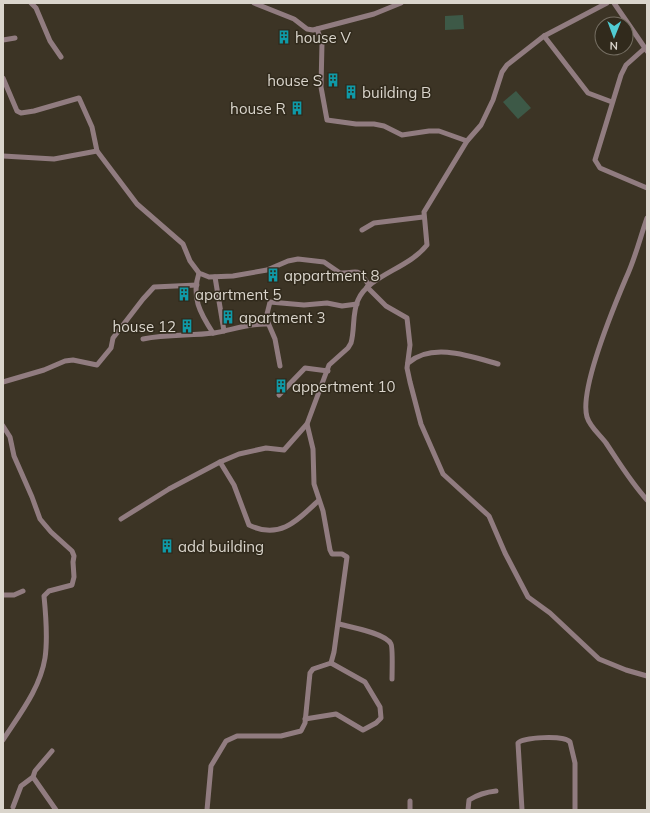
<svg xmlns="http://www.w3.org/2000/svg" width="650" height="813" font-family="Mulish,sans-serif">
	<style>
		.green { fill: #3d5947 }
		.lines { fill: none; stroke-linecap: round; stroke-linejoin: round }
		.minor { stroke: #917c80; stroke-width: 5 }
		.labels { text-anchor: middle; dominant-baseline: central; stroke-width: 3; stroke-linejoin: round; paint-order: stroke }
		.poi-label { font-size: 15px; fill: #dad5cc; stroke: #312a1c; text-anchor: start }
	</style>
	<rect width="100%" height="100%" fill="#3c3425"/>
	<g class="green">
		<polygon points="463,15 464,29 445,30 445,16"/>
		<polygon points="516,91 531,108 518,119 503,102"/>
	</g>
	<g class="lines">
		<g class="minor">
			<polyline points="31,3 36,8 50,41 61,57"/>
			<polyline points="254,3 294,19 307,29 313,30 374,14 401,3"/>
			<polyline points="614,3 647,51"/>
			<polyline points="317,29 322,43 321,87 327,120 356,124 374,124 384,126 402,135 429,131 439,131 467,141"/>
			<polyline points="544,36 588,93 612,102"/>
			<polyline points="3,40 15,38"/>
			<polyline points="645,48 626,65 621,75 595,160 600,168 647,188"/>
			<path d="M3 78 17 111 21 113 34 111 79 98 92 127 97 151 137 204 183 244 190 261 199 273 209 277 233 276 267 270 288 261 298 259 324 262 340 273C359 274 355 265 369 285"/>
			<polyline points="3,156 54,159 97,151"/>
			<path d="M647 218C640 238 635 259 626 278 615 304 579 390 587 417 590 427 600 435 606 443 620 464 630 481 647 500"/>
			<polyline points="362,230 374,223 423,217"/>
			<path d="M199 273C191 297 200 313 213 333"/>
			<polyline points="215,277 224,331"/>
			<polyline points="367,287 386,306 407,318 410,345 407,368 410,382 421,424 443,474 489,516 505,553 528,597 550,613 599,659 626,670 647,676"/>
			<path d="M143 339C167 334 190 336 214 333 232 330 250 323 268 324"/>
			<path d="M408 363C432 342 470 356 498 364"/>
			<polyline points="280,366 275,339 266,318 270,302 304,305 327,303 342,306 357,304"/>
			<polyline points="3,382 44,370 65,361 73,360 97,365 111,348 113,338 143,299 154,287 197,285"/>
			<polyline points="279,395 305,368 328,371"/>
			<path d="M3 426 10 437 14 456 32 497 40 519 51 532 72 551 74 556 73 562 74 577 72 585 49 591 44 596C46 616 48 638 45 658 40 689 19 715 3 740"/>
			<path d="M220 462 234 485 249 525C279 540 297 521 318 501"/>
			<polyline points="121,519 169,489 220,462 239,454 266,448 284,450 307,424"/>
			<polyline points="3,595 14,595 23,591"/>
			<path d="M339 624C350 627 386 633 391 644 393 648 392 673 392 679"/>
			<polyline points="305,719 336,714 363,730 376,723 381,718 380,707 365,682 331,663"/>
			<polyline points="33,777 56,810"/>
			<polyline points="13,807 21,786 33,777 35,771 52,751"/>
			<path d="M207 810 211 766 226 741 237 736H281L301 731 305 723 310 673 313 669 331 663 334 652 347 557 342 554H332L330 550 323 511 314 484 313 449 307 424 329 365 348 348 351 343C355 329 352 313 358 300 369 275 408 269 427 245L424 212 467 141 481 125 493 100 502 72 507 65 544 36 607 3"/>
			<polyline points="410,810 410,801"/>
			<path d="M468 810 469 800C477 795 486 792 496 791"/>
			<path d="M522 810 518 743C523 737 564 735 570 742L575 763V810"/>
		</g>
	</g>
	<defs>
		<g id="building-bare" transform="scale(1.08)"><path d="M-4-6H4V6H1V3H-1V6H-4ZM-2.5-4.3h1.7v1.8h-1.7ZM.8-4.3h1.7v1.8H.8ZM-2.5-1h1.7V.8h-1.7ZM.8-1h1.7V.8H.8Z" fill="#0f9aa8" stroke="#312a1c" stroke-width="2.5" paint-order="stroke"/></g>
	</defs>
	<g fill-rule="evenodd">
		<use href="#building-bare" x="284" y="37"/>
		<use href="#building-bare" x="333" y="80"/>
		<use href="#building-bare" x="351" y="92"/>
		<use href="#building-bare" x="297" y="108"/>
		<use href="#building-bare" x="273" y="275"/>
		<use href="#building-bare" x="184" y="294"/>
		<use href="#building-bare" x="228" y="317"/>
		<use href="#building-bare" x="187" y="326"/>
		<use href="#building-bare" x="281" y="386"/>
		<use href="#building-bare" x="167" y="546"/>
	</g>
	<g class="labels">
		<g class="poi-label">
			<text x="295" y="37">house V</text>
			<text x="322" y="80" text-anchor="end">house S</text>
			<text x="362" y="92">building B</text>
			<text x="286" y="108" text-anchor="end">house R</text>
			<text x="284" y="275">appartment 8</text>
			<text x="195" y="294">apartment 5</text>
			<text x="239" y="317">apartment 3</text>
			<text x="176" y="326" text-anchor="end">house 12</text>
			<text x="292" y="386">appertment 10</text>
			<text x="178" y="546">add building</text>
		</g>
	</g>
	<rect width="650" height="813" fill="none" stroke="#dad5cc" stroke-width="8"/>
	<g transform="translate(614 36) rotate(181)"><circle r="19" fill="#312a1c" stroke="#756e62"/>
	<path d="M0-3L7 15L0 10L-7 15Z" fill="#51ccd3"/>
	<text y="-6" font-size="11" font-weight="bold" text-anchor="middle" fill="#dad5cc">N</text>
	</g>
</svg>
